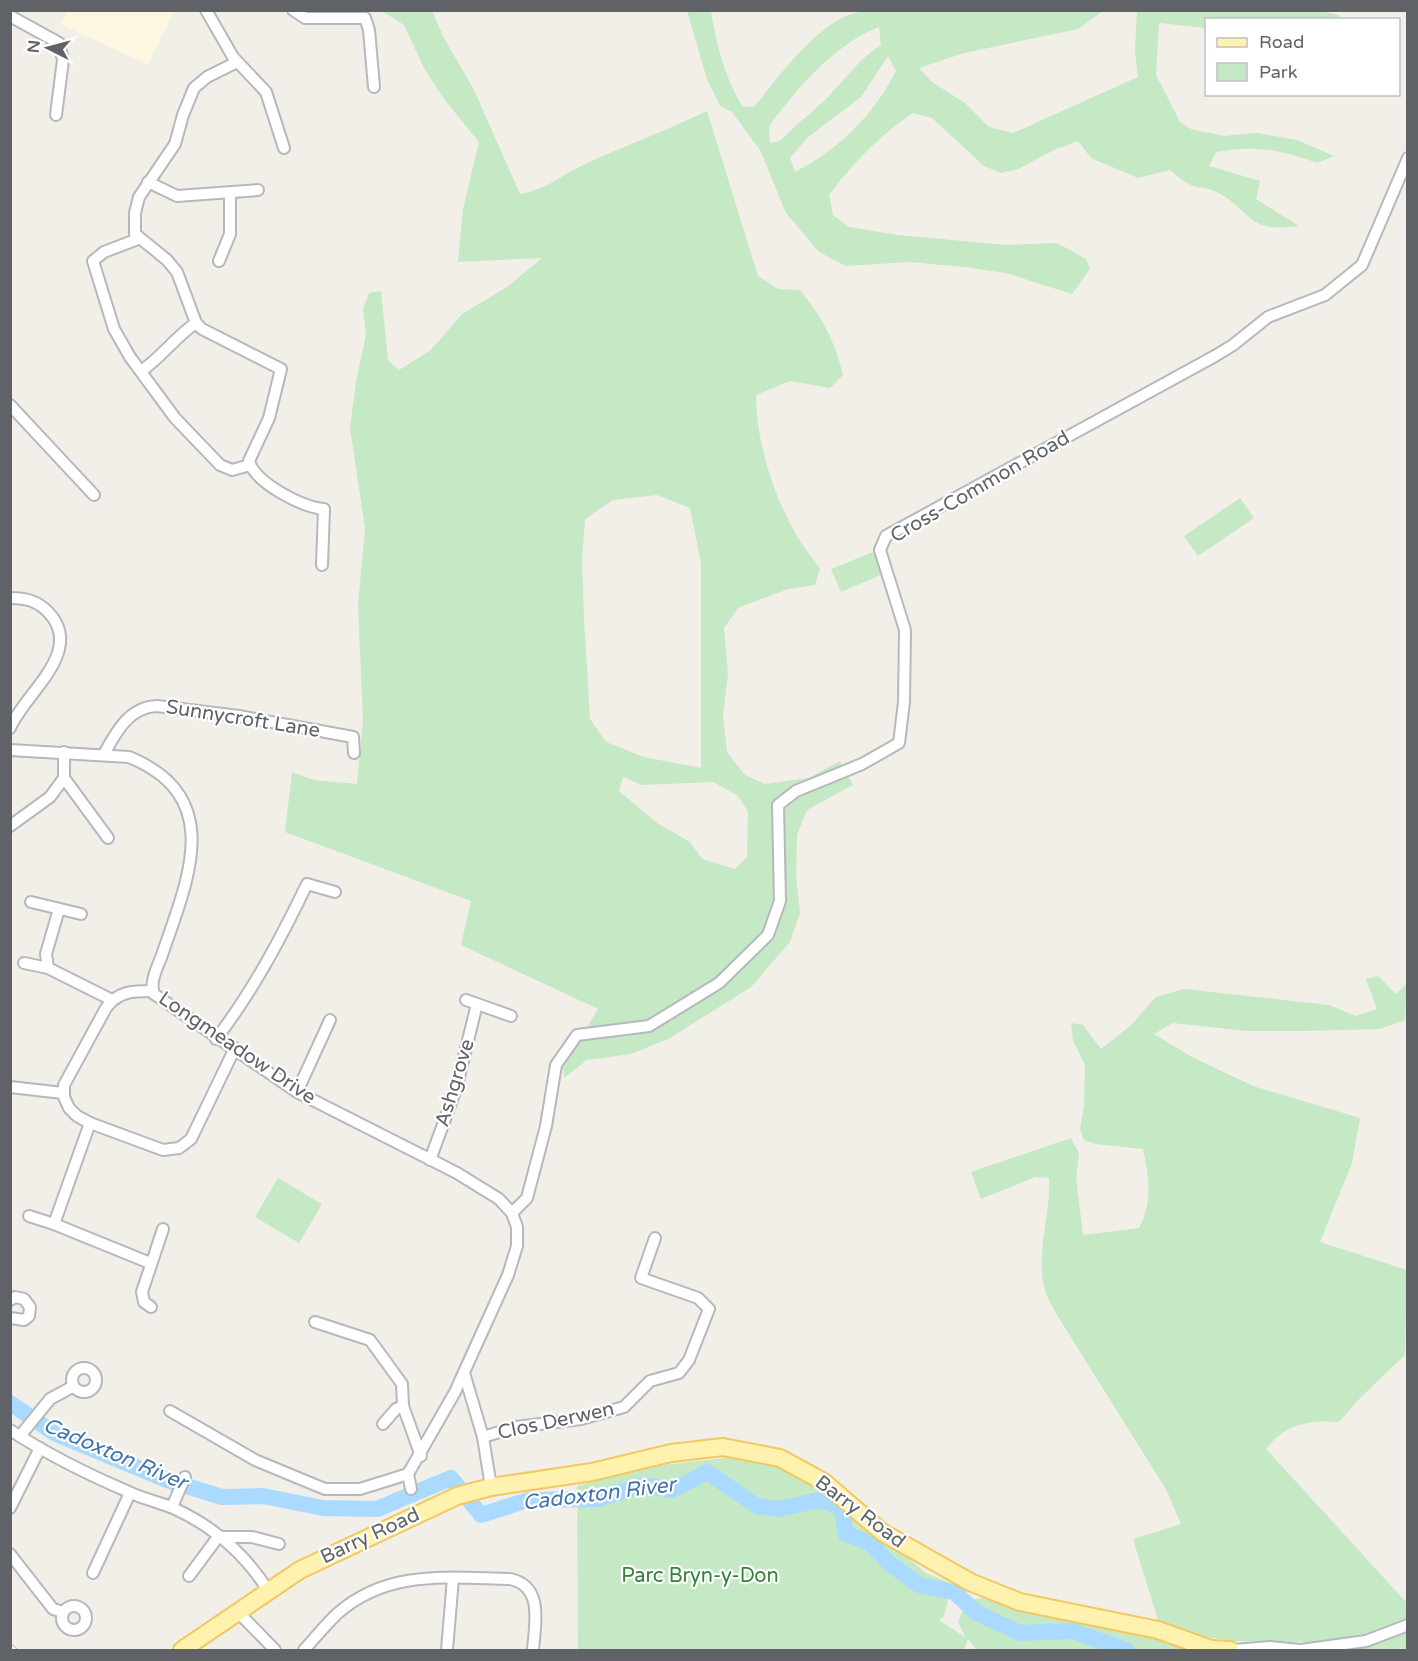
<svg xmlns="http://www.w3.org/2000/svg" width="1418" height="1661" font-family="'Varela Round',sans-serif">
	<style>
		.commercial { fill: #fef7e0 }
		.green { fill: #c5e8c5; fill-rule: evenodd }
		.lines { fill: none; stroke-linecap: round; stroke-linejoin: round }
		.river { stroke: #aadaff; stroke-width: 16 }
		.street-casing { stroke: #b5b8bc; stroke-width: 14 }
		.primary-casing { stroke: #f2c960; stroke-width: 20 }
		.street { stroke: #fff; stroke-width: 10 }
		.primary { stroke: #fff2af; stroke-width: 16 }
		.rail-casing { stroke: #b6b7b8; stroke-width: 5 }
		.rail { stroke: #fff; stroke-width: 3; stroke-dasharray: 9; stroke-linecap: butt }
		.labels { text-anchor: middle; dominant-baseline: central; stroke-width: 4.5; stroke-linejoin: round; paint-order: stroke }
		.street-label { font-size: 20px; fill: #5f6368; stroke: #fff }
		.park-label { font-size: 20px; fill: #348238; stroke: #fff }
		.water-label { font-size: 21px; font-style: italic; fill: #4174aa; stroke: #fff }
	</style>
	<rect width="100%" height="100%" fill="#f1efe8"/>
	<polygon class="commercial" points="68,11 68,10 174,11 148,65 61,24"/>
	<g class="green">
		<path d="M877 10 1103 11 1078 29 964 53 919 68 932 82 965 103 989 127 1013 133 1138 77 1135 52 1137 11 1315 10 1339 15V20H1206V28L1159 23 1156 75 1180 122 1191 129 1224 136 1257 133 1297 140 1334 156 1317 163C1276 149 1258 145 1216 152L1209 166 1260 181 1256 199 1299 226C1242 234 1254 208 1212 190 1207 188 1200 188 1194 186 1185 184 1177 175 1170 170L1138 178 1091 158 1078 141 1056 149 1018 169 1001 173 984 166 932 118 913 113C881 134 852 164 829 195L833 215 849 227 898 235 1006 245 1057 243 1086 259 1090 269 1072 294 1006 273 964 267 909 262 846 266 819 252 786 213 760 150 732 112 721 107 707 79 687 11H711C716 43 725 78 742 106L754 107C778 78 817 23 855 13 862 11 871 13 877 10ZM879 27 881 45C859 59 846 78 828 97 812 113 795 125 780 141L770 143 769 126C799 87 832 46 879 27ZM888 56 896 71C873 116 839 149 795 172L790 158 807 138 861 97Z"/>
		<path d="M382 11H432L443 36 474 90 520 194C544 191 562 175 583 165 624 146 666 131 707 111L758 276 778 289 800 290C822 317 835 341 843 375L830 388 790 381 756 395C756 442 774 497 798 538 805 549 813 558 820 569L815 585 788 589 738 608 724 628 728 674 723 716 727 752 745 775 765 784 809 778 840 761 853 785 807 810 797 835 796 875 800 913 790 942 751 987 670 1038 631 1054 587 1060 564 1078 563 1068 598 1009 461 945 471 901 285 832 292 772 314 780 357 784 363 721 358 604 365 528 350 428 356 382 366 335 363 309 369 293 381 291 388 360 399 370 431 350 462 314 507 287 542 258 458 262 463 209 479 142 444 99 424 68 404 25ZM657 495 690 508 701 563V768L644 757 606 742 590 719 584 619 582 559 585 519 613 500ZM623 777 642 785 713 782 737 795 748 811 747 857 735 869 702 859 690 842 657 823 619 791Z"/>
		<polygon points="1240,498 1254,518 1198,556 1184,536"/>
		<polygon points="873,552 883,574 841,592 831,569"/>
		<path d="M1378 976 1396 994 1407 983 1405 1020 1380 1029 1303 1031H1246L1173 1023 1154 1034 1192 1057 1253 1086 1360 1118 1352 1163 1320 1242 1407 1270 1405 1355 1361 1397 1339 1422C1309 1420 1286 1423 1266 1449L1407 1603V1650H1312L1310 1642 1234 1641 1206 1637 1158 1620 1133 1539 1181 1524 1167 1491 1057 1315C1053 1307 1047 1298 1045 1290 1035 1255 1051 1214 1049 1178L1035 1177 981 1199 971 1172 1071 1138 1079 1153 1076 1178 1083 1235 1139 1228C1153 1201 1149 1177 1143 1149L1096 1144 1084 1140 1080 1128 1084 1107 1085 1065 1073 1041 1071 1023 1083 1025 1101 1049 1130 1026 1156 997 1184 989 1329 1005 1356 1016 1377 1009 1366 979Z"/>
		<polygon points="278,1178 322,1204 299,1243 255,1217"/>
		<path d="M742 1456 805 1474 926 1573 952 1584 944 1616 939 1620 966 1638 958 1622C964 1608 967 1598 984 1598L1158 1636 1197 1650H977L968 1639 964 1650H578L577 1486 646 1467Z"/>
	</g>
	<g class="lines">
		<polyline class="river" points="10,1403 54,1433 167,1480 222,1497 263,1496 323,1508 377,1509 451,1478 481,1515 528,1500 598,1499 643,1485 673,1490 707,1472 757,1506 779,1509 819,1500 841,1507 846,1534 870,1543 889,1563 919,1585 954,1592 977,1613 1020,1633 1072,1631 1127,1650"/>
		<g class="street-casing">
			<g id="street">
				<polyline points="206,10 233,57 266,92 284,148"/>
				<polyline points="293,10 305,18 365,18 369,30 374,87"/>
				<polyline points="10,16 59,43 63,60 56,115"/>
				<path d="M237 62 207 77 194 88 183 115 175 144 139 197 135 213V234L167 260 177 272 196 323 202 329 281 369 269 418 249 461C255 483 302 507 324 509L322 565"/>
				<polyline points="148,182 177,196 258,190"/>
				<polyline points="138,239 104,252 93,261 114,329 130,357 175,418 220,465 232,470 250,465"/>
				<polyline points="219,261 230,234 230,194"/>
				<path d="M141 371C161 358 175 337 196 323"/>
				<polyline points="10,405 94,495"/>
				<path d="M10 598C26 598 38 601 49 613 85 652 24 694 10 728"/>
				<path d="M10 750 129 757C227 797 187 881 162 955 158 966 149 982 154 994L297 1092 457 1173 499 1199 512 1213 517 1227V1246L508 1275 455 1392 408 1474 411 1489"/>
				<path d="M104 754C116 732 129 707 157 706L239 716 353 737 354 753"/>
				<polyline points="64,778 108,838"/>
				<polyline points="10,826 50,797 64,778 64,752"/>
				<polyline points="31,902 81,914"/>
				<polyline points="59,909 46,954 48,968 112,1000"/>
				<polyline points="24,963 48,968"/>
				<path d="M153 991C133 991 118 991 106 1008L64 1085V1097L69 1108 77 1116 90 1123 163 1150 179 1148 191 1139 235 1048"/>
				<polyline points="466,1000 511,1016"/>
				<path d="M216 1039C253 991 281 938 307 884L335 892"/>
				<polyline points="10,1087 63,1093"/>
				<polyline points="297,1092 330,1020"/>
				<polyline points="90,1123 54,1224 150,1263"/>
				<polyline points="430,1160 456,1089 477,1004"/>
				<polyline points="512,1213 527,1198 546,1126 556,1065 577,1035 649,1026 719,983 768,935 780,901 778,805 796,791 862,764 899,743 904,702 905,630 880,550 886,536 1215,356 1233,345 1268,317 1325,295 1362,265 1408,158"/>
				<polyline points="29,1216 54,1224"/>
				<polyline points="10,1300 15,1297 24,1299 30,1307 29,1316 24,1320 10,1318"/>
				<polyline points="151,1307 144,1302 142,1292 163,1229"/>
				<polyline points="315,1322 370,1340 402,1384 403,1406 421,1456"/>
				<circle cx="84" cy="1380" r="12"/>
				<polyline points="464,1373 483,1437 491,1487"/>
				<polyline points="170,1411 255,1460 325,1489 360,1489 408,1474"/>
				<polyline points="383,1424 396,1409 403,1406"/>
				<path d="M10 1430C47 1454 89 1475 129 1492 143 1499 159 1502 173 1508 213 1526 246 1555 269 1592"/>
				<polyline points="20,1436 50,1399 72,1387"/>
				<polyline points="483,1437 516,1427 581,1419 624,1407 650,1381 679,1373 689,1360 709,1309 698,1298 641,1278 655,1238"/>
				<polyline points="172,1507 185,1477"/>
				<polyline points="10,1508 40,1448"/>
				<polyline points="10,1554 53,1609 63,1612"/>
				<polyline points="93,1573 130,1493"/>
				<polyline points="189,1576 218,1537 252,1537 279,1544"/>
				<circle cx="74" cy="1618" r="12"/>
				<polyline points="237,1611 275,1650"/>
				<path d="M304 1650C315 1638 326 1624 338 1613 389 1569 448 1578 510 1579 544 1586 535 1624 533 1650"/>
				<polyline points="447,1650 453,1578"/>
				<polyline points="1234,1650 1270,1647 1300,1650"/>
				<polyline points="1301,1650 1366,1641 1408,1625"/>
			</g>
		</g>
		<g class="primary-casing">
			<g id="primary">
				<polyline points="1212,1649 1230,1650"/>
				<polyline points="182,1650 300,1570 457,1496 491,1487 592,1472 671,1453 723,1447 780,1458 824,1482 882,1532 970,1582 1020,1602 1158,1630 1214,1650"/>
			</g>
		</g>
		<use href="#street" class="street"/>
		<use href="#primary" class="primary"/>
		<g class="rail-casing">
			<polyline id="rail" points="10,1646 15,1650"/>
		</g>
		<use href="#rail" class="rail"/>
	</g>
	<g class="labels">
		<g class="street-label">
			<text transform="translate(980 487) rotate(-30)">Cross-Common Road</text>
			<text transform="translate(243 719) rotate(9)">Sunnycroft Lane</text>
			<text transform="translate(237 1048) rotate(34)">Longmeadow Drive</text>
			<text transform="translate(455 1083) rotate(-73)">Ashgrove</text>
			<text transform="translate(556 1421) rotate(-12)">Clos Derwen</text>
			<text transform="translate(860 1512) rotate(37)">Barry Road</text>
			<text transform="translate(370 1536) rotate(-25)">Barry Road</text>
		</g>
		<g class="park-label">
			<text x="700" y="1576">Parc Bryn-y-Don</text>
		</g>
		<g class="water-label">
			<text transform="translate(115 1454) rotate(23)">Cadoxton River</text>
			<text transform="translate(599 1494) rotate(-7)">Cadoxton River</text>
		</g>
	</g>
	<rect width="1418" height="1661" fill="none" stroke="#5f6368" stroke-width="24"/>
	<rect x="1205" y="18" width="195" height="78" fill="#ffffff" stroke="#bfc1c3" stroke-width="1.5"/>
	<rect x="1217" y="38" width="30" height="9" fill="#fff2af" stroke="#bfc1c3" stroke-width="1.5"/>
	<text x="1259" y="48" font-size="18" fill="#5f6368">Road</text>
	<rect x="1217" y="63" width="30" height="18" fill="#c5e8c5" stroke="#bfc1c3" stroke-width="1.5"/>
	<text x="1259" y="78" font-size="18" fill="#5f6368">Park</text>
	<g transform="translate(48 48) rotate(276)" stroke="#ffffff" stroke-width="4.5" paint-order="stroke">
	<path d="M0-4.5L10 22L0 15L-10 22Z" fill="#5f6368"/>
	<text y="-9" font-size="16" font-weight="bold" text-anchor="middle" fill="#5f6368">N</text>
	</g>
</svg>
